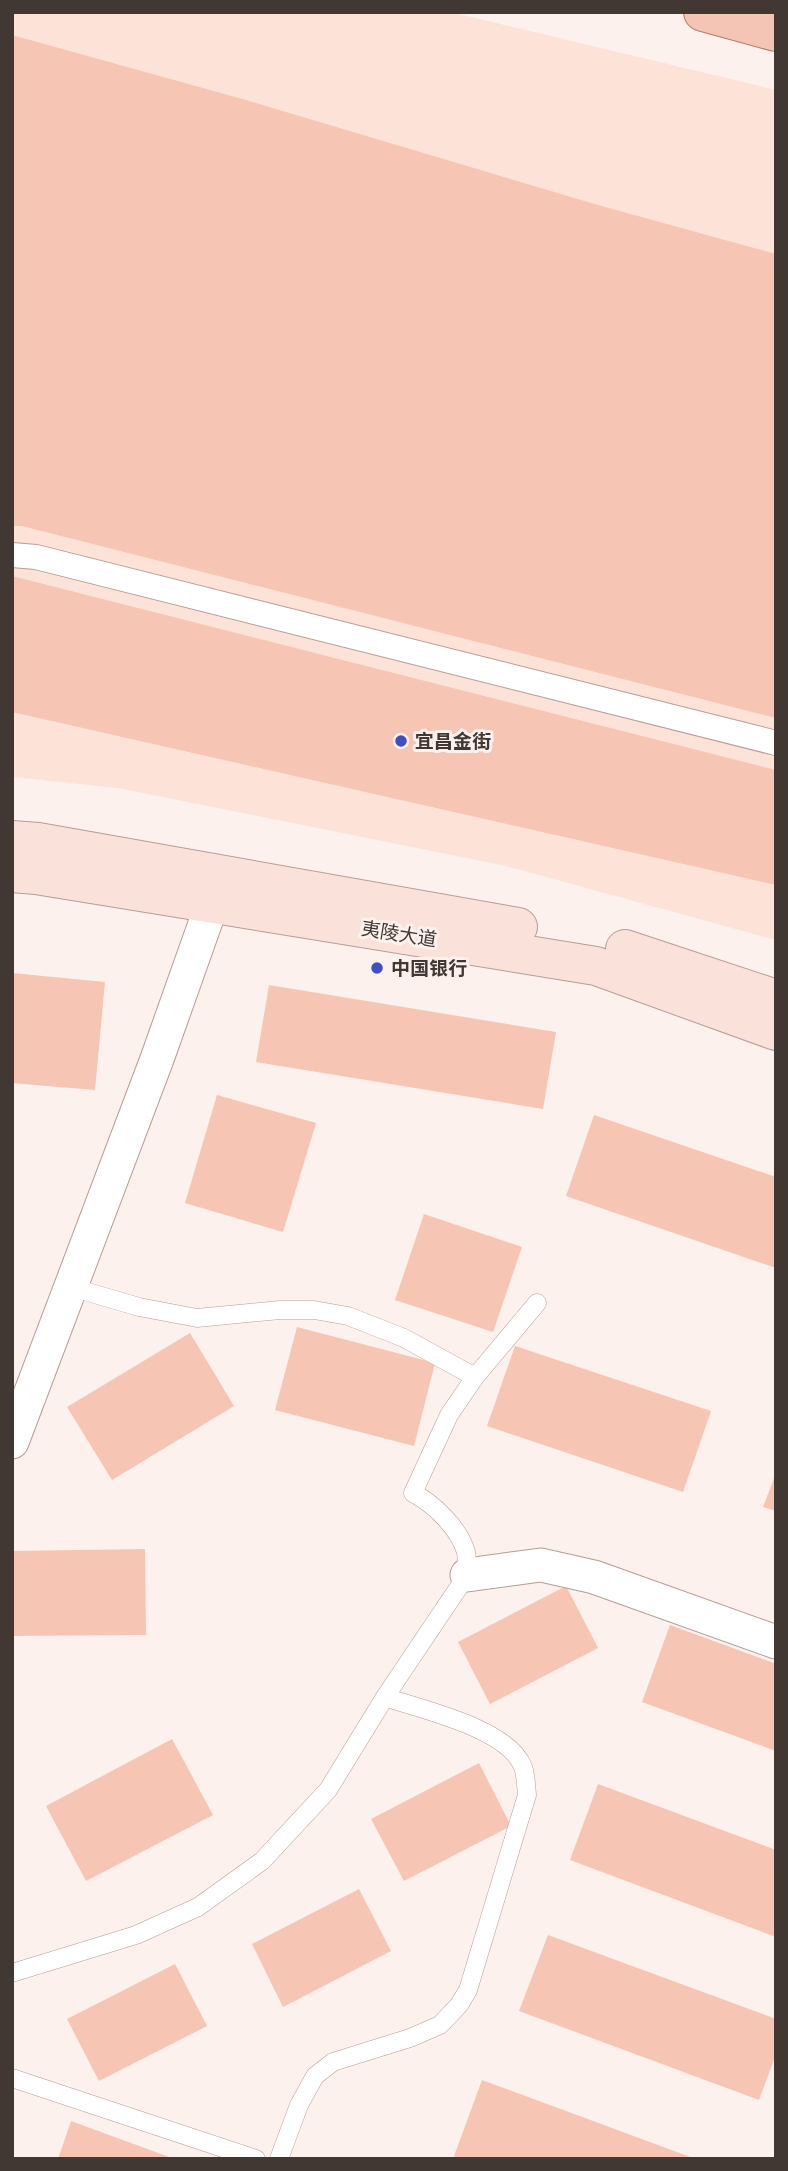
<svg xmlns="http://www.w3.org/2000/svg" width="788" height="2171" font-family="'Work Sans','Noto Sans SC',sans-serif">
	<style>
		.built { fill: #fde2d8 }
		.building { fill: #f7c5b3 }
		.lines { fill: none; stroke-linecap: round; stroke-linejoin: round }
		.service-casing { stroke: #b69d95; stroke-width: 19 }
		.pedestrian-casing { stroke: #b69d95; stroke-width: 26 }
		.minor-casing { stroke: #b69d95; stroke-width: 35 }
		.secondary-casing { stroke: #b69d95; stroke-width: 40 }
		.primary-casing { stroke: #b17b67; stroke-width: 40 }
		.service { stroke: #fff; stroke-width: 18 }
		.pedestrian { stroke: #fff; stroke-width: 24 }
		.minor { stroke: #fff; stroke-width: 33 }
		.secondary { stroke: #fae2da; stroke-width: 38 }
		.primary { stroke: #f4c5b5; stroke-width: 38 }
		.poi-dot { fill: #3f4fc3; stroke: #fcf1ed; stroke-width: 2.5 }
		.labels { text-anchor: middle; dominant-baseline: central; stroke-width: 6; stroke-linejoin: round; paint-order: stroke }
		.poi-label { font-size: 19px; font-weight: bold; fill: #413733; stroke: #fcf1ed; text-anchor: start }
		.street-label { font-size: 19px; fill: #413733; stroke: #fcf1ed }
	</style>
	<rect width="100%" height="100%" fill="#fcf1ed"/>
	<polygon class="built" points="12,12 451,12 776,90 776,940 506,866 118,788 12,777"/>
	<g class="building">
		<polygon points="12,35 246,100 598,205 776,254 776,718 22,526 12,526"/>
		<polygon points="12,576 776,770 776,885 12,712"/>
		<polygon points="12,973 105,982 95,1090 12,1083"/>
		<polygon points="269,985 556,1032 543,1109 256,1062"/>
		<polygon points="217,1095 316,1123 283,1232 185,1203"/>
		<polygon points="594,1115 776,1177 776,1268 566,1196"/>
		<polygon points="424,1214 522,1247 493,1332 395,1300"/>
		<polygon points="297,1327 435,1363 414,1446 275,1410"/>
		<polygon points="190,1333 234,1406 112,1480 67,1407"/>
		<polygon points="515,1346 711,1411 683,1492 487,1426"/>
		<polygon points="776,1473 776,1511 763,1507"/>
		<polygon points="145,1549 146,1635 12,1636 12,1551"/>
		<polygon points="566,1586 598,1648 490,1704 458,1642"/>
		<polygon points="670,1625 776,1664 776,1751 642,1702"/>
		<polygon points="172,1739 213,1815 86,1881 46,1806"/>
		<polygon points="479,1763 511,1826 404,1881 371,1819"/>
		<polygon points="598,1784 776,1850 776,1937 570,1860"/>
		<polygon points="359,1889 391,1951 283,2007 252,1944"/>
		<polygon points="548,1935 776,2019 776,2054 759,2100 519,2011"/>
		<polygon points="175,1964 207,2026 99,2081 67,2019"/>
		<polygon points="482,2080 693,2158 693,2159 460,2159 454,2156"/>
		<polygon points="71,2121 172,2158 172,2159 58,2159"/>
	</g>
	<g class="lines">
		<g class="service-casing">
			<g id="service">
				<polyline points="71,1287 139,1307 197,1318 280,1310 314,1310 348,1316 404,1338 475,1377"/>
				<path d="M12 1973 136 1935 198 1907 262 1861 328 1790 385 1697 467 1575C467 1568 467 1559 466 1552 459 1528 434 1504 413 1493L449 1415 475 1377 537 1303"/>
				<polyline points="12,2078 256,2159"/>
				<path d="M279 2159 299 2105 315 2076 333 2062 410 2038 440 2025 459 2005 468 1990 527 1795C526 1786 526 1775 523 1767 508 1728 422 1710 385 1697"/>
			</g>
		</g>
		<g class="pedestrian-casing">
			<polyline id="pedestrian" points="12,555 36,557 776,743"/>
		</g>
		<g class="minor-casing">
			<g id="minor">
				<polyline points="12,1442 157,1059 212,904"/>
				<polyline points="467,1575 541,1565 594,1577 776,1642"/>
			</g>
		</g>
		<g class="secondary-casing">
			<g id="secondary">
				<polyline points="12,840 38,842 518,927"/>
				<polyline points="12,873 36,875 596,966 776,1031"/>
				<polyline points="625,949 776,999"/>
			</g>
		</g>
		<g class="primary-casing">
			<polyline id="primary" points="703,12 776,32"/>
		</g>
		<use href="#service" class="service"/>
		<use href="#pedestrian" class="pedestrian"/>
		<use href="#minor" class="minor"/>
		<use href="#secondary" class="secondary"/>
		<use href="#primary" class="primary"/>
	</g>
	<g class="poi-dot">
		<circle cx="401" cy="741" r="7"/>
		<circle cx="377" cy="968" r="7"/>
	</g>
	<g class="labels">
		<g class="poi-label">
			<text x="415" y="741">宜昌金街</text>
			<text x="391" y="968">中国银行</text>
		</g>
		<g class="street-label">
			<text transform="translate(399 934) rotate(9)">夷陵大道</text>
		</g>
	</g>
	<rect width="788" height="2171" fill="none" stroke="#413733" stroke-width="28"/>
</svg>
